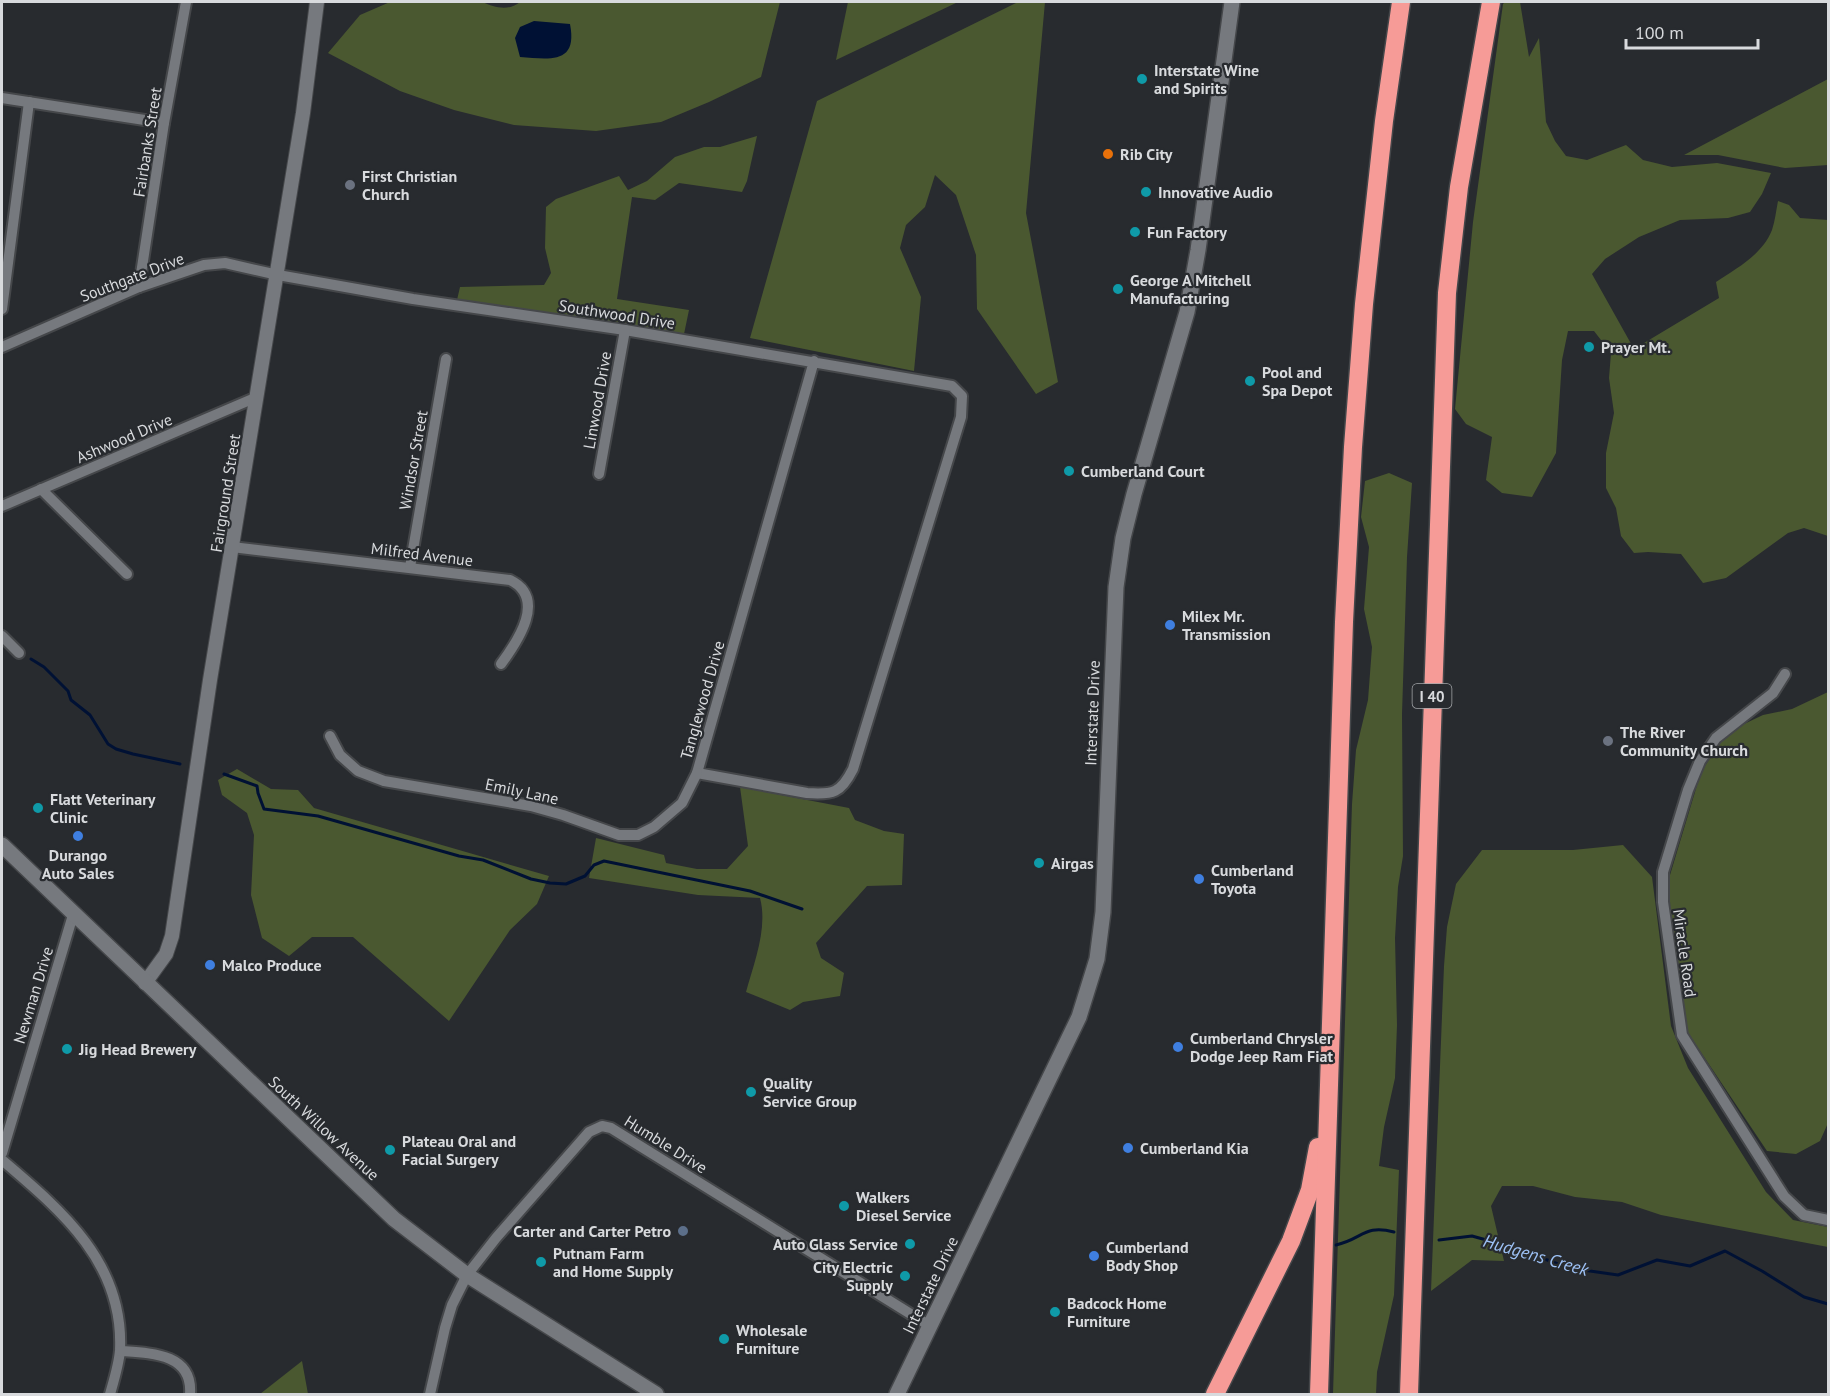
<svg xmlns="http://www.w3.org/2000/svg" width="1830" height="1396" font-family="'PT Sans',sans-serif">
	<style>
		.green { fill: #4a5830 }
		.water { fill: #001134 }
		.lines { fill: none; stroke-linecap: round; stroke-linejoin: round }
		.stream { stroke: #001134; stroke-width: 3 }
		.minor-casing { stroke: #45474a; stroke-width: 14 }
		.tertiary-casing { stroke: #45474a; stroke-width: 16 }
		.secondary-casing { stroke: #45474a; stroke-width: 18 }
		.motorway-casing { stroke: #45474a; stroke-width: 21 }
		.minor { stroke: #76797e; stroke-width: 10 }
		.tertiary { stroke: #76797e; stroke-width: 14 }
		.secondary { stroke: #76797e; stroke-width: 15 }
		.motorway { stroke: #f69b97; stroke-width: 18 }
		.culture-dot { fill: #0f9aa8; stroke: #282b2f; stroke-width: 2 }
		.food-dot { fill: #e8710a; stroke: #282b2f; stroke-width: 2 }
		.worship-dot { fill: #6b7280; stroke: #282b2f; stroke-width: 2 }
		.shop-dot { fill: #3f7fe0; stroke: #282b2f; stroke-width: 2 }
		.service-dot { fill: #5c6f8a; stroke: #282b2f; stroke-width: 2 }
		.labels { text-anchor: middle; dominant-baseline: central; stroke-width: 4.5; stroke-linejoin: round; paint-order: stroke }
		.shield { fill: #282b2f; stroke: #a3a6a9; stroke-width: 1.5 }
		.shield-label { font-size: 15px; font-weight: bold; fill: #d8dadd }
		.poi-label { font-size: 16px; font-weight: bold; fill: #d8dadd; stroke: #282b2f; text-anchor: start }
		.street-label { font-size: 16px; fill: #d8dadd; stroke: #282b2f }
		.water-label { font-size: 18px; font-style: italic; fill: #9dc1f5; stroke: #282b2f }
	</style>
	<rect width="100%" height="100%" fill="#282b2f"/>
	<g class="green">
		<path d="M390 2H483C494 8 510 11 520 2H780L761 77 709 102 661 122 596 131 514 125 454 110 400 91 328 53 360 15Z"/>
		<polygon points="848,2 958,2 836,60"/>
		<polygon points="1018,2 1045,2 1026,213 1058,382 1036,394 977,309 976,255 956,195 935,175 925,207 906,225 900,248 921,297 914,371 750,338 817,101"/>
		<path d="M1505 2H1520L1529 57 1539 38 1546 122 1555 141 1566 156 1587 160 1626 145 1643 160 1672 167 1717 163 1771 173 1762 194 1750 212 1728 218 1680 220 1639 237 1605 259 1592 274 1634 349 1719 298 1716 282C1737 268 1762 255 1772 230 1775 221 1776 211 1778 201L1789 205 1800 218 1828 220V536L1804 528 1788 533 1726 578 1703 583 1681 554 1648 552 1634 553 1621 536 1616 508 1606 488V453L1614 413 1609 378 1611 353 1594 331H1568L1562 360 1556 453 1532 497 1502 493 1486 480 1492 437 1466 424 1455 409 1473 222 1503 4Z"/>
		<polygon points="1828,79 1828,165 1785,168 1718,155 1684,155"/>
		<polygon points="757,136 747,181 742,192 679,183 655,200 632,197 617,299 689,310 684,334 457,300 460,287 544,285 551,273 545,248 546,207 556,199 619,176 628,190 647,181 675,157 704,147 720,147"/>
		<polygon points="1389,473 1412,483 1407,557 1402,714 1403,856 1398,887 1395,938 1397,1025 1395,1078 1384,1127 1379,1166 1399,1170 1394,1295 1377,1372 1376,1394 1333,1394 1352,804 1356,750 1368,700 1372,647 1364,609 1369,547 1361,517 1365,481"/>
		<polygon points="1828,692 1828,1123 1820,1141 1796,1154 1767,1151 1688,1033 1667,902 1670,875 1701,772 1720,743 1744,724 1763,715 1792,709"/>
		<polygon points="237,769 271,789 298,790 314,808 549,876 537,904 510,930 449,1021 353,937 312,937 289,956 262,938 251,895 254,835 247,813 222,795 218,780"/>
		<path d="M740 787 849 808 855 820 884 831 904 834 902 885 867 886 816 943 821 958 844 973 840 996 803 1002 790 1010 746 992C754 963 768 928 760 898L698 895 589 878 596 838 664 855 666 863 697 869H727L748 846Z"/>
		<polygon points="1623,845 1652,877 1671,1026 1688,1068 1766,1192 1793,1220 1828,1227 1828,1247 1661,1215 1622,1202 1575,1197 1533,1186 1502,1186 1491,1206 1504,1261 1472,1260 1431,1291 1444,966 1447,927 1456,884 1482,850 1573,850"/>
		<polygon points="302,1361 308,1394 260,1394"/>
	</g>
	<path class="water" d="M534 21 570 24C578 65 549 59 520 57L515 38 520 27Z"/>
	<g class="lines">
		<g class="stream">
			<polyline points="31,659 44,667 68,691 71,700 90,715 108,744 116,749 133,754 180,764"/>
			<polyline points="224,774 257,786 258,793 264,809 318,816 459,856 483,860 531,879 550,883 566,884 585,876 594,865 604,861 750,891 802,909"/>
			<polyline points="1439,1240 1472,1236 1515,1248 1569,1268 1618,1275 1657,1260 1690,1266 1725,1251 1762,1271 1804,1297 1828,1304"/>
			<path d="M1336 1245C1363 1239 1364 1224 1394 1232"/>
		</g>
		<g class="minor-casing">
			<g id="minor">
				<polyline points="2,98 164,123"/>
				<polyline points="139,287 164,123 186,2"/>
				<polyline points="2,309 29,102"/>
				<path d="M2 347 139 287 204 265 225 263 278 275 413 299 625 330 952 386 962 396 961 417 853 769C841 793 833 795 807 793L697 773 814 361"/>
				<polyline points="599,474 625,330"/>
				<polyline points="41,489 127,574"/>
				<polyline points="2,506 257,397"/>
				<path d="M232 547 510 580C547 598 518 641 501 664"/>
				<polyline points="410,567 446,359"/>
				<polyline points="2,636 19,653"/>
				<polyline points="1785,674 1773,693 1716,738 1700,761 1688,790 1663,872 1663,902 1682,1035 1784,1196 1804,1215 1828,1220"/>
				<polyline points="330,736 340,755 358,771 384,781 531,806 563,815 619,835 638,835 654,827 682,803 697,773"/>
				<polyline points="2,1153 73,915"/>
				<path d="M2 1160C62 1211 124 1263 120 1350 119 1364 114 1380 110 1394"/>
				<path d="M120 1351C150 1353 193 1353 190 1394"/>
				<polyline points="430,1394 445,1328 452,1305 467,1275 496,1238 589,1132 602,1126 611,1128 930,1326"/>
			</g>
		</g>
		<g class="tertiary-casing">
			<polyline id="tertiary" points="145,983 166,954 172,936 210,680 303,113 317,2"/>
		</g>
		<g class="secondary-casing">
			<g id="secondary">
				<polyline points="2,845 394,1219 467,1275 656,1394"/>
				<polyline points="897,1394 1079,1017 1097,959 1103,912 1116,587 1123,538 1134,494 1187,312 1198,250 1232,2"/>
			</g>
		</g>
		<g class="motorway-casing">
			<g id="motorway">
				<polyline points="1215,1394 1291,1241 1310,1190 1318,1147"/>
				<polyline points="1319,1394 1344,622 1353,447 1364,304 1384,121 1401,2"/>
				<polyline points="1409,1394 1447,293 1459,187 1491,2"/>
			</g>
		</g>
		<use href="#minor" class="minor"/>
		<use href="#tertiary" class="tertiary"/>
		<use href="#secondary" class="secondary"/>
		<use href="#motorway" class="motorway"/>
	</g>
	<g class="culture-dot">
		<circle cx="1142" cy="79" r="6"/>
		<circle cx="1146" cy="192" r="6"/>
		<circle cx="1135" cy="232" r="6"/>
		<circle cx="1118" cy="289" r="6"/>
		<circle cx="1589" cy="347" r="6"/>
		<circle cx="1250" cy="381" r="6"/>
		<circle cx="1069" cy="471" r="6"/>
		<circle cx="38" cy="808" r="6"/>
		<circle cx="1039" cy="863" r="6"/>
		<circle cx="67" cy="1049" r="6"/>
		<circle cx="751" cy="1092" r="6"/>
		<circle cx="390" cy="1150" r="6"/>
		<circle cx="844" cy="1206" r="6"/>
		<circle cx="910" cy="1244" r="6"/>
		<circle cx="541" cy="1262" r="6"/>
		<circle cx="905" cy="1276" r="6"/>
		<circle cx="1055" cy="1312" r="6"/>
		<circle cx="724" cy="1339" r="6"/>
	</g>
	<circle class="food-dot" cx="1108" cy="154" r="6"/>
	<g class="worship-dot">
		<circle cx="350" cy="185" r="6"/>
		<circle cx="1608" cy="741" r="6"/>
	</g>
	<g class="shop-dot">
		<circle cx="1170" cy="625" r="6"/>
		<circle cx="78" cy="836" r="6"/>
		<circle cx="1199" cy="879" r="6"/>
		<circle cx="210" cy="965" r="6"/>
		<circle cx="1178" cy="1047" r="6"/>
		<circle cx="1128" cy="1148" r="6"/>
		<circle cx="1094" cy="1256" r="6"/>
	</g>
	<circle class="service-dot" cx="683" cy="1231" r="6"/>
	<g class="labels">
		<rect class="shield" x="1412.5" y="684" width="39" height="24" rx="4.5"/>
		<g class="shield-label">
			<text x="1432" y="696">I 40</text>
		</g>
		<g class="poi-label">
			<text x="1154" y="70">Interstate Wine<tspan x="1154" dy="18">and Spirits</tspan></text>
			<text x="1120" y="154">Rib City</text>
			<text x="362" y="176">First Christian<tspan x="362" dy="18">Church</tspan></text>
			<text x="1158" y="192">Innovative Audio</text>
			<text x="1147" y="232">Fun Factory</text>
			<text x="1130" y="280">George A Mitchell<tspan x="1130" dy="18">Manufacturing</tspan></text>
			<text x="1601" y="347">Prayer Mt.</text>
			<text x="1262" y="372">Pool and<tspan x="1262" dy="18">Spa Depot</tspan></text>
			<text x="1081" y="471">Cumberland Court</text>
			<text x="1182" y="616">Milex Mr.<tspan x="1182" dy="18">Transmission</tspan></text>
			<text x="1620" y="732">The River<tspan x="1620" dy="18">Community Church</tspan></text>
			<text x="50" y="799">Flatt Veterinary<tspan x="50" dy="18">Clinic</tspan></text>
			<text x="78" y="855" text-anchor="middle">Durango<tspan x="78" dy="18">Auto Sales</tspan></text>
			<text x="1051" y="863">Airgas</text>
			<text x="1211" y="870">Cumberland<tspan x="1211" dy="18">Toyota</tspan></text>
			<text x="222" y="965">Malco Produce</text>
			<text x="1190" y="1038">Cumberland Chrysler<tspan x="1190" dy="18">Dodge Jeep Ram Fiat</tspan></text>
			<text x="79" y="1049">Jig Head Brewery</text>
			<text x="763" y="1083">Quality<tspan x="763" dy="18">Service Group</tspan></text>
			<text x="402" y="1141">Plateau Oral and<tspan x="402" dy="18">Facial Surgery</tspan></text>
			<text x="1140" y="1148">Cumberland Kia</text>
			<text x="856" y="1197">Walkers<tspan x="856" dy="18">Diesel Service</tspan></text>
			<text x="671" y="1231" text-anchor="end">Carter and Carter Petro</text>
			<text x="898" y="1244" text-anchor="end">Auto Glass Service</text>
			<text x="1106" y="1247">Cumberland<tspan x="1106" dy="18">Body Shop</tspan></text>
			<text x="553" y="1253">Putnam Farm<tspan x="553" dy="18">and Home Supply</tspan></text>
			<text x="893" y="1267" text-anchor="end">City Electric<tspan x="893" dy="18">Supply</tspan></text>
			<text x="1067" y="1303">Badcock Home<tspan x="1067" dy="18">Furniture</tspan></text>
			<text x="736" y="1330">Wholesale<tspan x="736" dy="18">Furniture</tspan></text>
		</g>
		<g class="street-label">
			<text transform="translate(147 142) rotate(-81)">Fairbanks Street</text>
			<text transform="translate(132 277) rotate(-21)">Southgate Drive</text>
			<text transform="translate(617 314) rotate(9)">Southwood Drive</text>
			<text transform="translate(597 400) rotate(-80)">Linwood Drive</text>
			<text transform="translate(124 438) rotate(-23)">Ashwood Drive</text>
			<text transform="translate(413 460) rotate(-80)">Windsor Street</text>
			<text transform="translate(225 493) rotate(-81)">Fairground Street</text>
			<text transform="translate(422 554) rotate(7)">Milfred Avenue</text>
			<text transform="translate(702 700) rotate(-74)">Tanglewood Drive</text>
			<text transform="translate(1092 713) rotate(-88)">Interstate Drive</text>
			<text transform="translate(522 791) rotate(12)">Emily Lane</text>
			<text transform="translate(1685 953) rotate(82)">Miracle Road</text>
			<text transform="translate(33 995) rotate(-73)">Newman Drive</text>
			<text transform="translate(324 1128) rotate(43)">South Willow Avenue</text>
			<text transform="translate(666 1144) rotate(32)">Humble Drive</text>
			<text transform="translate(930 1285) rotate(-64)">Interstate Drive</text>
		</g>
		<g class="water-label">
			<text transform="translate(1536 1255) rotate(16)">Hudgens Creek</text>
		</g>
	</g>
	<rect width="1830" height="1396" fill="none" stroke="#d8dadd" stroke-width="6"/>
	<path d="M1626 39v9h132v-9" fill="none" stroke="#d8dadd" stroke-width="3"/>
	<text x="1635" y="39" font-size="18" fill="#d8dadd" stroke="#282b2f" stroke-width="4.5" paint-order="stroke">100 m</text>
</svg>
